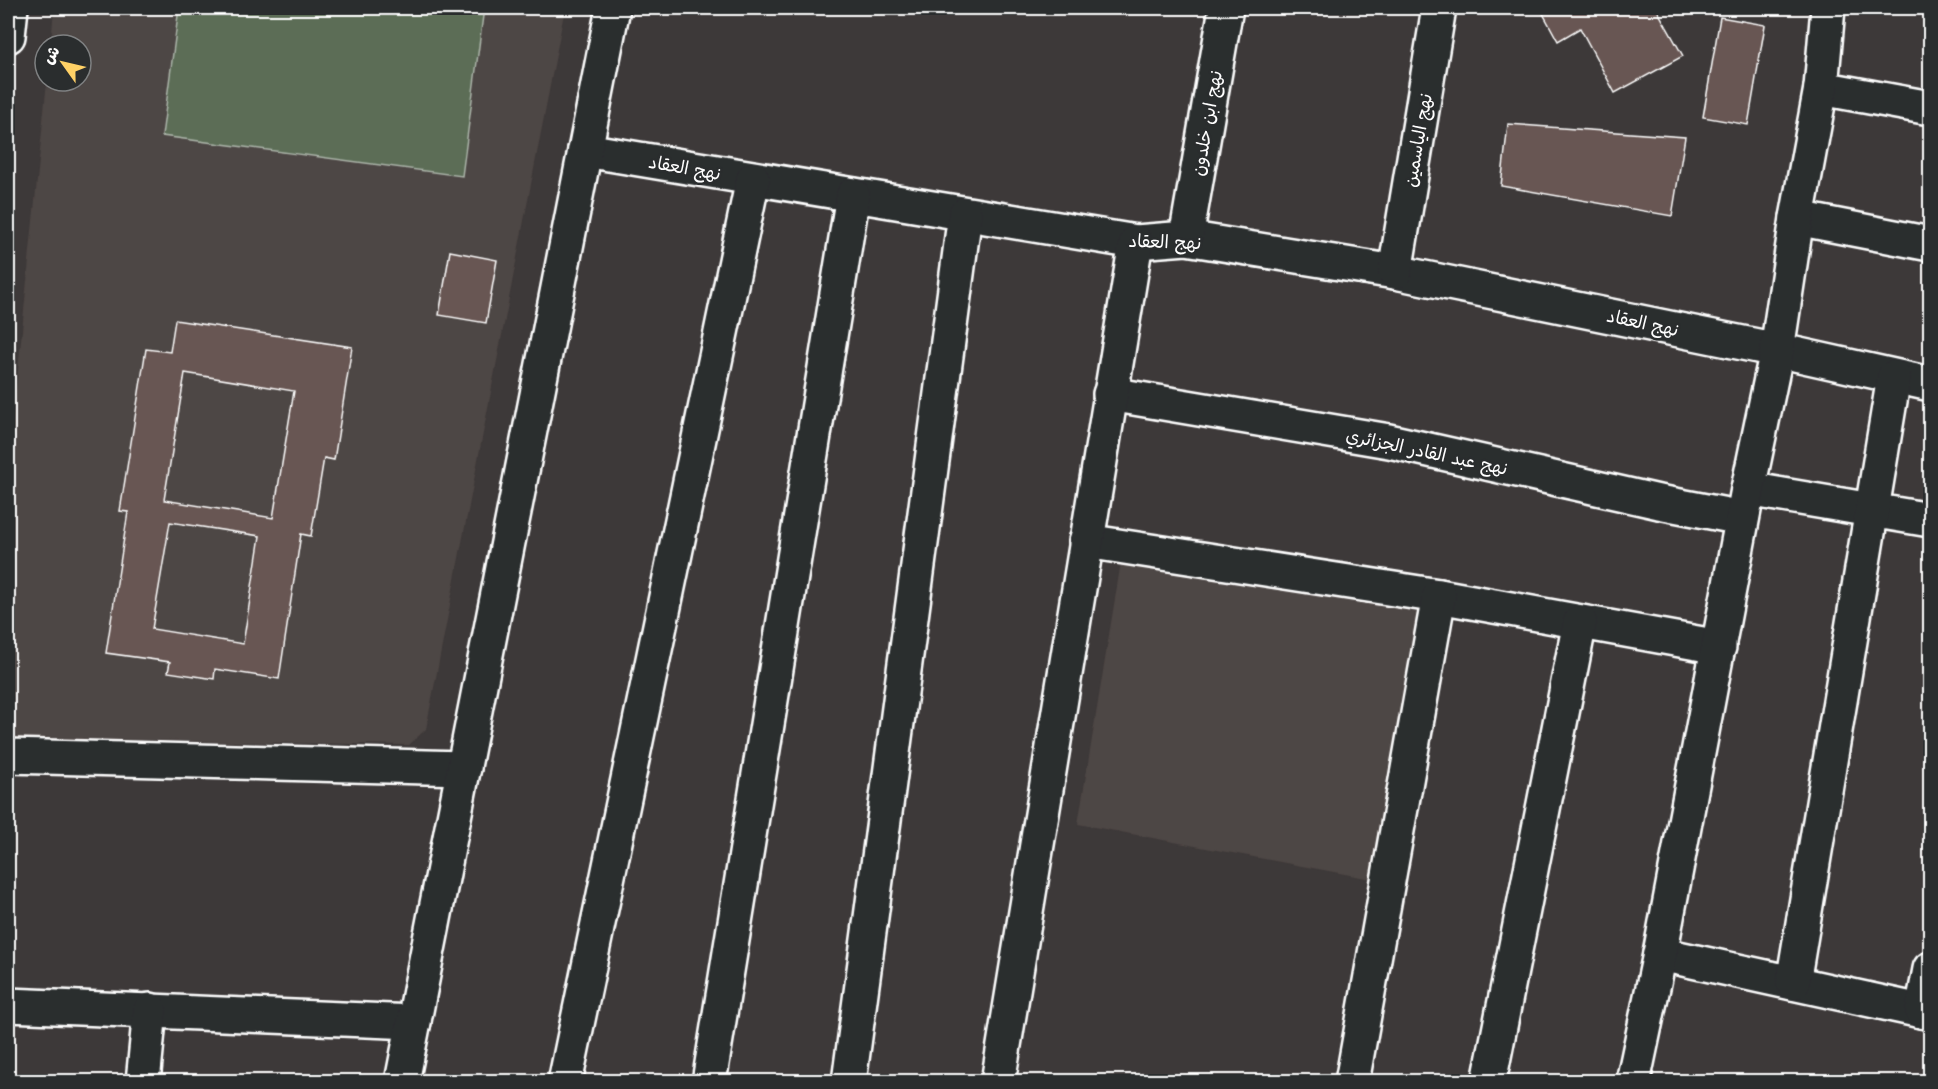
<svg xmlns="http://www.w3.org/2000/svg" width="1938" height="1089" font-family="Mali,'Playpen Sans Arabic',sans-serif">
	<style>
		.built { fill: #4e4644 }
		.green { fill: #5b6d57; stroke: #adb6ab; stroke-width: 1.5 }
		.building { fill: #685652; stroke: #fff; stroke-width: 1.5; fill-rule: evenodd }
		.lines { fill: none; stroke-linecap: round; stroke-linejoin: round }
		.minor-casing { stroke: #fff; stroke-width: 38 }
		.minor { stroke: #2a2d2e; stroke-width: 33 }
		.labels { text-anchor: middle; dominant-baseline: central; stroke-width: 5; stroke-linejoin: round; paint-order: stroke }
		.street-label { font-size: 18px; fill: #fff; stroke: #2a2d2e }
	</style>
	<rect width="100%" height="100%" fill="#3d3939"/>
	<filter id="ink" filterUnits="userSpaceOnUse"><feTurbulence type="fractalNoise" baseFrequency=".0167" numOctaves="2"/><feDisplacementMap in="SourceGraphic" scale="12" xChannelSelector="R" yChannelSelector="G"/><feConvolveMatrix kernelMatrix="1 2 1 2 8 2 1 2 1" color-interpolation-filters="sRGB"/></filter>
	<g filter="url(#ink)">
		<g class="built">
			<polygon points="54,8 565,8 426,729 409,745 8,738 8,470 47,81 81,81 81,45 51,45"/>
			<polygon points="1121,562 1399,605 1419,614 1377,880 1078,824"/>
		</g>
		<polygon class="green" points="179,8 484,8 462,176 162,136"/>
		<g class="building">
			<polygon points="1540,8 1656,8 1683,56 1615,93 1580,28 1558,41"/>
			<polygon points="1720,17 1765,25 1748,125 1703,117"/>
			<polygon points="1508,124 1685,137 1672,216 1501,186"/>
			<polygon points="450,251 497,260 486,323 439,315"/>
			<path d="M175 320 352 347 334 460 324 458 311 536 301 534 279 679 215 669 214 679 168 672 170 662 106 653 128 512 120 511 146 349 170 352ZM185 373 294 391 273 518 164 500ZM170 522 260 536 243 644 152 629Z"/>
		</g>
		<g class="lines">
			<g class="minor-casing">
				<g id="minor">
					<polyline points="8,36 11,8"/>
					<polyline points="1821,88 1930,108"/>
					<polyline points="585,150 1136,242 1186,238 1395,272 1777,350 1930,384"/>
					<polyline points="1797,218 1930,244"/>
					<polyline points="1186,238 1226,8"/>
					<polyline points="1395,272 1439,8"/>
					<polyline points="1110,394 1389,441 1659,502 1742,518"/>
					<polyline points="1748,489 1930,520"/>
					<polyline points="1086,541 1439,596 1719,647"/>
					<polyline points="8,756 464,768"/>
					<polyline points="1660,954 1930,1013"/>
					<polyline points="1793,983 1894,377"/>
					<polyline points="8,1005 414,1022"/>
					<polyline points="1922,1011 1930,969"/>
					<polyline points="143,1082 150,1010"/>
					<polyline points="402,1082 613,8"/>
					<polyline points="565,1082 753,179"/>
					<polyline points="709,1082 853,195"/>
					<polyline points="849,1082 965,214"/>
					<polyline points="998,1082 1136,242"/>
					<polyline points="1352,1082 1439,596"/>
					<polyline points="1489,1082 1580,622"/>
					<polyline points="1633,1082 1660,954 1748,489 1777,350 1797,218 1821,88 1828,8"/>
				</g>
			</g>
			<use href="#minor" class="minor"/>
		</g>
	</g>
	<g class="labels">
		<g class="street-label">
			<text transform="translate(1206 123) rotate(-80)">نهج ابن خلدون</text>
			<text transform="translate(1417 140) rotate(-80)">نهج الياسمين</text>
			<text transform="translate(685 167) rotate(10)">نهج العقاد</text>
			<text transform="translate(1165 241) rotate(2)">نهج العقاد</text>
			<text transform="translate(1643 322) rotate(12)">نهج العقاد</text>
			<text transform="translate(1427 451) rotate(12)">نهج عبد القادر الجزائري</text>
		</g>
	</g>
	<rect width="1938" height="1089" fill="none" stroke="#2a2d2e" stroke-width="30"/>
	<rect x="15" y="15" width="1908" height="1059" fill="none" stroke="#fff" stroke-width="2" filter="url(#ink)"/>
	<g transform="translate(63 63) rotate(304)"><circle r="28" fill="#2a2d2e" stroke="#7f8182" stroke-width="1.5"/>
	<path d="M0-4.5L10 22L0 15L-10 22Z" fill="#ffd166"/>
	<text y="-9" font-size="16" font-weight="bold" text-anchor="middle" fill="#ffffff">ش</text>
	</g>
</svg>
